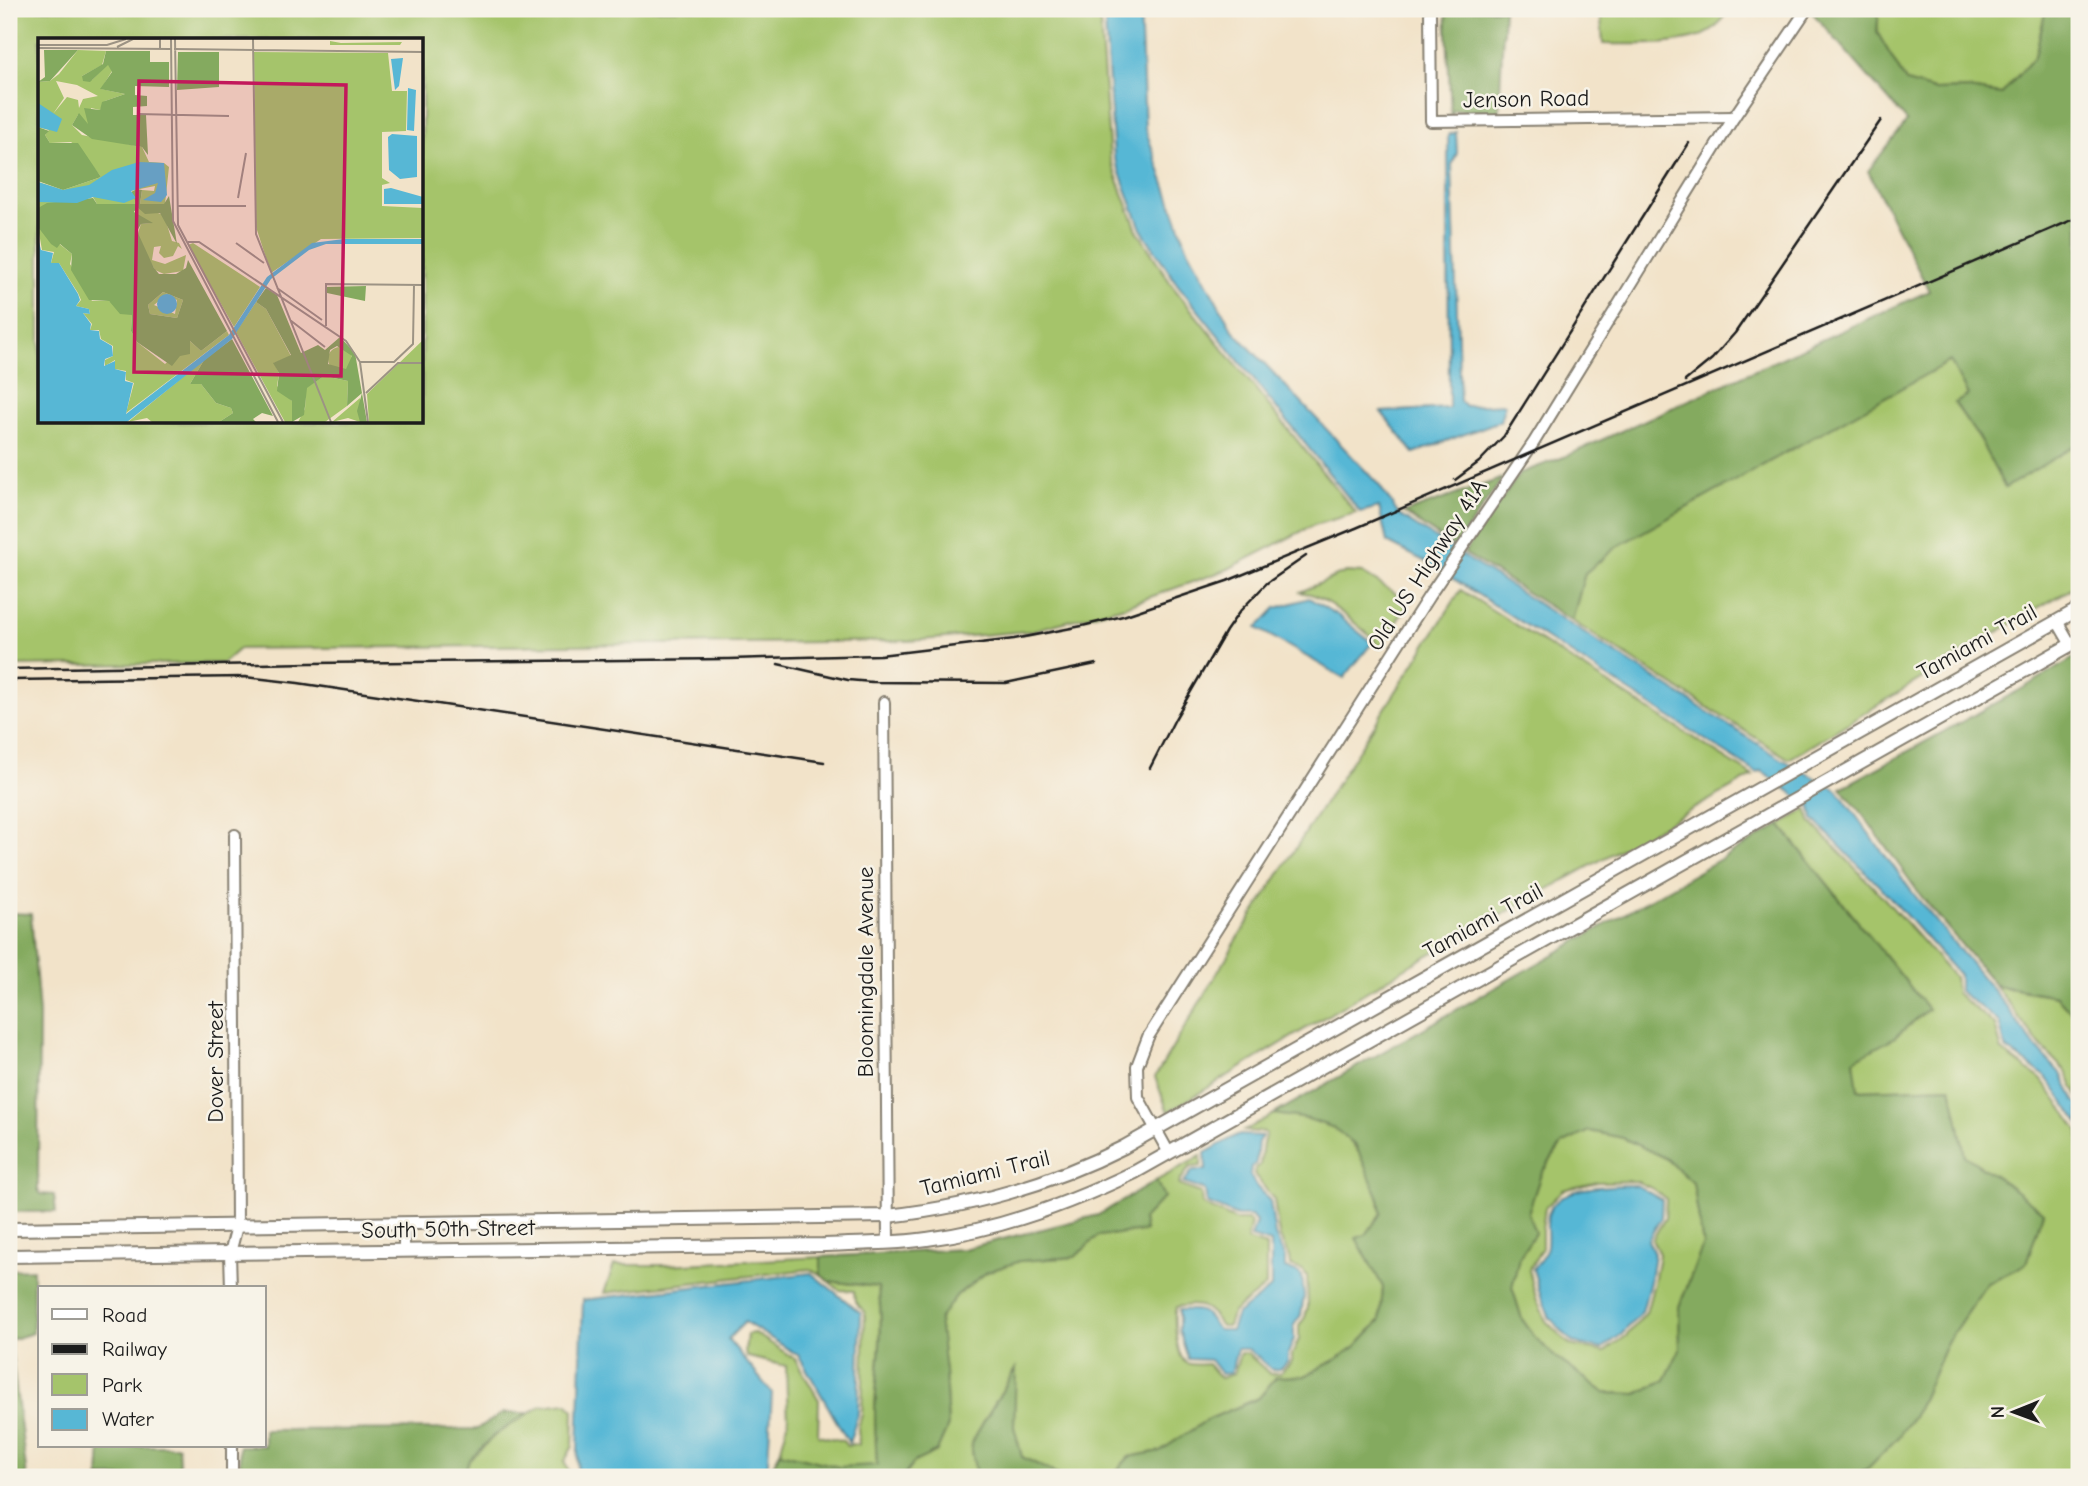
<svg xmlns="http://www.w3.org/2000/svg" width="2088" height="1486" font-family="'Comic Neue',sans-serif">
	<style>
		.green { fill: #a5c46b; stroke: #607044; stroke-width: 2; fill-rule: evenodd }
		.forest { fill: #84aa5f; stroke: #50633e; stroke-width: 2; fill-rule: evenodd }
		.water { fill: #57b7d5; stroke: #3a6a78; stroke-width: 2 }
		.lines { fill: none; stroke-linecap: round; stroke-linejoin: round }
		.minor-casing { stroke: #878072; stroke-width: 14 }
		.major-casing { stroke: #878072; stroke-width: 16 }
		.minor { stroke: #fff; stroke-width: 10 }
		.major { stroke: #fff; stroke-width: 12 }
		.rail { stroke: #1c1c1c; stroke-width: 2.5 }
		.labels { text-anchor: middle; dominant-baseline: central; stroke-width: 5; stroke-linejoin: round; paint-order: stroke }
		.street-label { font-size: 23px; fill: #1c1c1c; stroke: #f7f3e8 }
		.inset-road { fill: none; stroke: #9c9384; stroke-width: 2 }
		.view { fill: #c2185b; fill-opacity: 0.15; stroke: #c2185b; stroke-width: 3.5 }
		.inset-edge { fill: none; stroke: #1c1c1c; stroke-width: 3.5 }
	</style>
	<rect width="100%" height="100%" fill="#f7f3e8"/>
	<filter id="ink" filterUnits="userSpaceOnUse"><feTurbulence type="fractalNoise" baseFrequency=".0143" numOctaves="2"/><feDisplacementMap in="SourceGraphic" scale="14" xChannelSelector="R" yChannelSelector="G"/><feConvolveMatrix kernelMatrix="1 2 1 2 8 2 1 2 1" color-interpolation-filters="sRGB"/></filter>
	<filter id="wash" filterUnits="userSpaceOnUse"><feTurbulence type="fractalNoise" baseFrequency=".00686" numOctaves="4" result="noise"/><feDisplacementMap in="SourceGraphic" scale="28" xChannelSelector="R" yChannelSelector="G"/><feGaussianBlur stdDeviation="1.57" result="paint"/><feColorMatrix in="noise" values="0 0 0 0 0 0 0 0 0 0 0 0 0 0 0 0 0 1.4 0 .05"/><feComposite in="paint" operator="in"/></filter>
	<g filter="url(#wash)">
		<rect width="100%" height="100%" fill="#f2e3c9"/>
		<g class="green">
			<path d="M9 9H1099L1110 159 1137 230 1173 287 1356 513 1314 525 1226 570 1125 606 1030 631 909 641 239 649 223 663 9 666ZM40 40H422V422H40Z"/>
			<path d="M1600 9H1729C1725 14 1721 22 1716 27 1695 48 1632 44 1603 44Z"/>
			<polygon points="1879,9 2046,9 2035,56 2002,94 1968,89 1934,90 1906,82 1877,32"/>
			<polygon points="1950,361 1968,395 1955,404 1978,437 2079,445 2079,585 2039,607 1789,759 1572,621 1585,573 1618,546"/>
			<path d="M1346 572 1362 573 1405 599 1406 607 1380 648 1376 645 1375 640C1362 629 1326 597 1310 594 1307 593 1303 594 1300 592Z"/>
			<polygon points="1461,590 1753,776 1414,963 1168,1112 1155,1077 1240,935"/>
			<polygon points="1807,809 1810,821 1883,897 1954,977 1956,993 1995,1025 2002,1051 2041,1079 2079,1131 2079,1477 1851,1477 1868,1468 1898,1437 1918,1409 1947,1342 1987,1283 2026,1264 2043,1212 2006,1183 1965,1156 1951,1087 1857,1090 1854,1060 1895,1037 1928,1009 1780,825"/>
			<polygon points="1995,986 2056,996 2079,1021 2079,1099 2066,1072 2039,1044"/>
			<path d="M1274 1114C1293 1117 1317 1118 1334 1128 1360 1143 1378 1184 1381 1213L1366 1235 1357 1238 1383 1287 1380 1320 1355 1347 1335 1360 1305 1376 1276 1377 1259 1398 1207 1420 1160 1451 1129 1457 1111 1477H1063L1022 1457 1014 1427 1015 1369 971 1443 976 1477H903L914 1462 937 1451 948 1426 945 1371 938 1319 957 1295 987 1272 1020 1261 1075 1257 1098 1236 1145 1231 1143 1219 1164 1197 1156 1181 1201 1156V1166L1190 1167 1180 1181 1179 1185 1201 1193 1202 1203 1205 1206 1235 1220H1248L1251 1223 1247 1240 1266 1246V1286L1233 1312 1228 1326H1221C1208 1306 1200 1302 1176 1307 1173 1317 1176 1354 1185 1362 1189 1366 1202 1364 1208 1364L1220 1378 1234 1374 1240 1353H1247L1270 1374 1280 1373 1292 1361V1355L1299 1339V1326L1305 1317 1308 1307 1307 1276 1303 1270 1290 1266 1289 1257 1279 1235 1274 1200 1254 1174 1255 1170 1260 1165 1263 1143 1266 1134 1263 1132 1244 1131Z"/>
			<path d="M1589 1130 1623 1138 1667 1159 1693 1182 1703 1245 1679 1307 1680 1349 1666 1380 1636 1394 1605 1393 1554 1356 1534 1336 1522 1319 1512 1287 1519 1258 1535 1233 1528 1213 1541 1174 1562 1144ZM1636 1181 1653 1189 1666 1199 1665 1218 1652 1240 1659 1254 1654 1283 1646 1313 1626 1336 1604 1352 1570 1345 1546 1321 1536 1298 1529 1270 1542 1248V1230L1545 1208 1563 1190 1598 1182Z"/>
			<polygon points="821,1257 821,1275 810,1269 604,1293 614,1265 665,1265"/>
			<path d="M828 1281 878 1287C885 1329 876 1369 875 1411 875 1429 876 1448 877 1466L839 1467 780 1452 788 1423 786 1366 748 1357 745 1353 747 1334 755 1333 795 1359 819 1400 818 1435 843 1441 847 1446 853 1444 859 1445 858 1428 862 1414 865 1312 855 1302 854 1291 839 1290Z"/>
			<polygon points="567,1403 574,1410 573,1446 564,1462 572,1477 463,1477 469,1460 495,1435 541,1406"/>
		</g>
		<g class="forest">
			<polygon points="1446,9 1504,9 1499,113 1454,110 1451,116"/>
			<polygon points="1813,9 1879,9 1877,32 1906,82 1934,90 1968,89 2002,94 2035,56 2046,9 2079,9 2079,445 2076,445 2005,488 1978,437 1955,403 1968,395 1950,361 1618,546 1585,573 1572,621 1464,553 1520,473 1564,457 1929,291 1868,171 1907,121 1811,11"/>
			<polygon points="1503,478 1455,547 1404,513"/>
			<polygon points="2079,655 2079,1021 2056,996 1995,985 1920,895 1869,823 1841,788 2018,691"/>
			<path d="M1780 825 1928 1009 1895 1037 1854 1060 1858 1090 1951 1087 1965 1156 2006 1183 2043 1212 2026 1264 1987 1283 1947 1342 1918 1409 1898 1437 1868 1468 1851 1477H1111L1129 1457 1160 1451 1207 1420 1259 1398 1276 1377 1305 1376 1335 1360 1355 1347 1380 1321 1383 1287 1356 1238 1366 1235 1381 1213 1379 1198 1356 1146 1334 1128 1308 1119 1274 1114ZM1589 1131 1623 1138 1667 1159 1693 1183 1703 1245 1679 1307 1680 1349 1665 1380 1637 1394 1605 1393 1554 1356 1534 1336 1522 1319 1512 1287 1519 1258 1535 1233 1528 1213 1541 1174 1562 1144Z"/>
			<polygon points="9,913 31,914 39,1014 38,1190 41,1194 54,1195 56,1212 9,1212"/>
			<path d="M1156 1181 1164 1197 1143 1219 1145 1231 1098 1236 1075 1257 1020 1261 987 1272 957 1295 939 1319 945 1371 948 1426 937 1451 914 1462 903 1477H771L772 1467 780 1452 839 1467 877 1465C876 1447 875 1428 875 1410 877 1368 885 1328 878 1287L828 1281 821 1275V1257L963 1249 1098 1215Z"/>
			<polygon points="33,1269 33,1333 10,1340 27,1477 9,1477 9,1270"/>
			<polygon points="1016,1368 1014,1427 1022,1457 1063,1477 976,1477 971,1443"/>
			<polygon points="503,1413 529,1413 495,1435 469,1460 463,1477 241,1477 239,1446 264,1446 264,1430 477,1429"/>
			<polygon points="101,1446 178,1446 180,1477 99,1477"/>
		</g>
		<g class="water">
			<polygon points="1104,9 1140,9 1145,128 1187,247 1232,329 1379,485 1399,515 1780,758 1837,790 1916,897 2001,1000 2035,1046 2062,1075 2075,1101 2079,1104 2079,1123 2045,1076 2006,1049 1999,1022 1959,991 1959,975 1887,894 1813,819 1811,807 1762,771 1757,773 1430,564 1387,542 1379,507 1360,512 1177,284 1141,229 1114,157"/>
			<polygon points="1456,132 1457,153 1452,165 1460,401 1465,406 1505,404 1500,421 1414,453 1381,412 1449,408 1448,135"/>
			<polygon points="1309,598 1339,616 1372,643 1344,678 1257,628 1276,608"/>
			<path d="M1237 1135 1262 1136 1258 1142 1256 1164 1251 1167 1250 1175 1256 1186 1270 1201 1275 1235 1285 1258V1268L1299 1273 1302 1276 1304 1296 1301 1315 1294 1325V1339L1288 1354V1361L1279 1369 1272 1370 1248 1349H1237L1231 1373 1221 1374 1210 1360 1188 1359 1179 1330V1310C1203 1309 1205 1310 1218 1330H1231L1237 1314 1271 1288V1243L1251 1237 1256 1222 1251 1216H1237L1207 1203 1205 1190 1183 1183 1193 1170H1206L1205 1153Z"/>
			<path d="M1636 1185 1662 1200 1661 1218 1648 1240 1654 1254 1650 1282 1642 1312 1622 1334 1602 1349 1572 1342 1550 1318 1541 1297 1533 1269C1537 1263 1544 1257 1546 1250 1550 1239 1544 1224 1549 1212 1560 1184 1611 1186 1636 1185Z"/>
			<polygon points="811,1273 861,1313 858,1414 849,1443 799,1356 745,1322 728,1339 772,1393 767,1477 577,1477 583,1300"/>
		</g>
	</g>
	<g filter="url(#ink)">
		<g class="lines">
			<g class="minor-casing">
				<g id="minor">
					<polyline points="1430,9 1431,121 1734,117"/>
					<polyline points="2057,621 2071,645"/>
					<polyline points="884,702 888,1242"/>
					<polyline points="1169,1153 1138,1097 1137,1066 1148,1037 1429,596 1534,442 1734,117 1807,9"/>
					<polyline points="404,1223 404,1251"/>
					<polyline points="231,1288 230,1253 237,1226 235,835"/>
					<polyline points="232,1446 232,1477"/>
				</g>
			</g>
			<g class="major-casing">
				<g id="major">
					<path d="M9 1229 887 1216C971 1207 1049 1185 1124 1147L2079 609"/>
					<path d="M9 1256 825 1245C859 1243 894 1244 927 1239 1000 1230 1069 1204 1135 1172L2079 640"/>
				</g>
			</g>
			<use href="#minor" class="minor"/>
			<use href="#major" class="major"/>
			<g class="rail">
				<polyline points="1685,381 1712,359 1735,333 1881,120"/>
				<polyline points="1455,480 1479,462 1504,436 1689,143"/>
				<polyline points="778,664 848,680 872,682 1006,683 1096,664"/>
				<polyline points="9,669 310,663 729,659 880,655 1014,639 1082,626 1123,616 1227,581 1356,528 2079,217"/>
				<polyline points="9,680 245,677 298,683 824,762"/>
				<polyline points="1150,768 1175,719 1226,631 1240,611 1267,583 1306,556"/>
			</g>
		</g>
	</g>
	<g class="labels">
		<g class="street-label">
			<text transform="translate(1526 99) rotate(-1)">Jenson Road</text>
			<text transform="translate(1427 565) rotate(-57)">Old US Highway 41A</text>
			<text transform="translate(1977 642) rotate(-29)">Tamiami Trail</text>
			<text transform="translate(1483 921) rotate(-29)">Tamiami Trail</text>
			<text transform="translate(865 972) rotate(-90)">Bloomingdale Avenue</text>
			<text transform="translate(215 1062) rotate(-90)">Dover Street</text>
			<text transform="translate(985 1173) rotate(-14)">Tamiami Trail</text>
			<text transform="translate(448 1229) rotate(-1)">South 50th Street</text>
		</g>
	</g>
	<g transform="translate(38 38)">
		<rect width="385" height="385" fill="#f2e3c9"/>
		<path d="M292 3 303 5 364 4 362 7H292ZM40 12 68 13 64 27 44 38 54 42 70 26 74 33 63 51 87 56 67 63 62 72 53 70 50 87 40 77 34 87 44 97 104 109 111 124 126 125 131 129 127 166H102L104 152 116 153 117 148 92 153 100 166H59L55 159 0 170V144L25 152 63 139 42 111 33 104 12 105 7 97 11 92 0 89V44L12 43 21 36ZM18 43 39 47 60 58 45 61 41 70 40 62 29 59 15 76 26 60ZM216 14 350 15 354 53H369L368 93 344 94V140L352 145 344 147V168L385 170V200L283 201 233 235 218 189ZM99 168 126 177 134 203 141 205 144 211 140 208 135 218 126 220 121 215 123 208 116 209 114 222 127 226 148 217 145 233 126 236 117 232 99 198 103 186 113 185 96 178ZM0 189 34 216 32 226 54 263H71L94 277 93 293 99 304 127 326 152 303 163 313 189 293 191 297 88 375 96 345 88 342V333L77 331V322L67 328V322L75 318V308L63 301 61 292H52L54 286 45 275 52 276 51 271 38 268 43 262 40 255 21 225H13L16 214 4 212ZM155 205 222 249 196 289 150 207ZM125 254 145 262 139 280 112 276 110 267ZM128 257 139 262 137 276 116 267ZM218 264 228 271 253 318 236 325 241 335 239 348 254 363V384H247L198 294ZM385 302V384H331L329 356ZM290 321a12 12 0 1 1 24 0a12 12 0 1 1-24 0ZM166 322 152 346H163L178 365 193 370 195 375 181 384H114L109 380 90 384ZM286 338 310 343 309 368 287 384H260L267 371 268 350ZM322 360V384L310 380 294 384Z" fill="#a5c46b" fill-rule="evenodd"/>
		<path d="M6 12H40L12 43 0 44 7 39ZM68 13H112V24H131V49L97 48V57L109 58V68L95 69V77H108L110 117 104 109 54 101 34 87 41 75 50 86 46 70 62 72 64 64 87 56 62 51 74 34 70 27 52 44 45 43 44 38 65 26ZM140 14H181V49L139 52ZM0 89 11 93 7 97 12 105H40L63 139 25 152 0 143ZM99 151 104 152 102 166H126L131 158 139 206 122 175 107 176 99 169 96 174 115 185 103 186 99 193 116 230 121 236H138L148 230 150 222 189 293 163 313 152 303V316L142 318 134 328 99 304 93 293 94 277 82 276 71 263 51 262 33 232 34 216 22 206 19 210 13 206 0 189V170L9 165 55 160 59 166H99L93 154ZM125 254 145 262 139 280 112 276 110 267ZM328 248 327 263 289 255 288 249ZM228 250 239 257 263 315 280 307 287 312 302 299 317 315 329 384H322L319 373 324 355 309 368 310 343 286 338 269 350 266 377 254 384V363L239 353 241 335 235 325 253 317 228 271 218 264ZM299 308 314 318 308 331 290 326 292 312ZM194 301 235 378 224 375 215 381 218 384H181L195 375 193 370 178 365 163 346H152L166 322Z" fill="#84aa5f" fill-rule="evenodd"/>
		<path d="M365 20 361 48 357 52 353 21ZM370 50 378 52 376 93 369 92ZM0 65 24 81 19 94 0 89ZM354 96 379 98V139L362 141 351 132 350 99ZM101 124 126 125 129 157 123 164 105 162 117 155 120 145 93 153 98 160 86 165 55 159 39 165 0 164V144L25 152 51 147 74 132ZM353 150 385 159V166H346V151ZM0 200 3 212 15 215 13 225H21L40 256 42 262 38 268 51 271 52 276 45 275 53 286 52 292 61 293 62 301 74 308 75 318 67 321 66 328 77 323V331L88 334 87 343 95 345 88 376 191 297 229 239 274 205 306 201H385V206H288L271 212 233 241 194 301 89 384H0ZM119 266a10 10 0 1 1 20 0a10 10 0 1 1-20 0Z" fill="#57b7d5"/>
		<path class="inset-road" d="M133 1 135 183 240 384M137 1 140 187 245 384M215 1 218 196 293 384M0 7H69L88 1M79 9 95 1H122V11M0 10 133 11M136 11 385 14M99 76 191 78M200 160 208 115M140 168H208M150 204H161L308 303 322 324 330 384M198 205 226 225M239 250 284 282M252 282 287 309M288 288V246L385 247M322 324H356L375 306 376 247M328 355 360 325H385"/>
		<path class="view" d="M101 43 308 47 303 338 96 334Z"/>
		<rect width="385" height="385" class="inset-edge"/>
	</g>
	<rect width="2088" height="1486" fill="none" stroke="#f7f3e8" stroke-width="35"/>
	<rect x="38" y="1286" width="228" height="161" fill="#f7f3e8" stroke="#9f9d96" stroke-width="2"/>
	<rect x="52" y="1309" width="35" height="10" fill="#ffffff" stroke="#9f9d96" stroke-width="2"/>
	<text x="102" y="1322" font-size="21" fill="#1c1c1c">Road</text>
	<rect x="52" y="1344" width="35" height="10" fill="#1c1c1c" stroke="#9f9d96" stroke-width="2"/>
	<text x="102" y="1356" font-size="21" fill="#1c1c1c">Railway</text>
	<rect x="52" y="1374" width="35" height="21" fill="#a5c46b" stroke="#9f9d96" stroke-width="2"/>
	<text x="102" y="1392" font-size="21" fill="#1c1c1c">Park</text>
	<rect x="52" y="1409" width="35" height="21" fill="#57b7d5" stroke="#9f9d96" stroke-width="2"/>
	<text x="102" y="1426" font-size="21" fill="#1c1c1c">Water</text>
	<g transform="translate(2014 1412) rotate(269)" stroke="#f7f3e8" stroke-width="5" paint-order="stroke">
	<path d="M0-5L12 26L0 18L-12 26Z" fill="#1c1c1c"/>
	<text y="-10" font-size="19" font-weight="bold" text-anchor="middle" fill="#1c1c1c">N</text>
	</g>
</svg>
